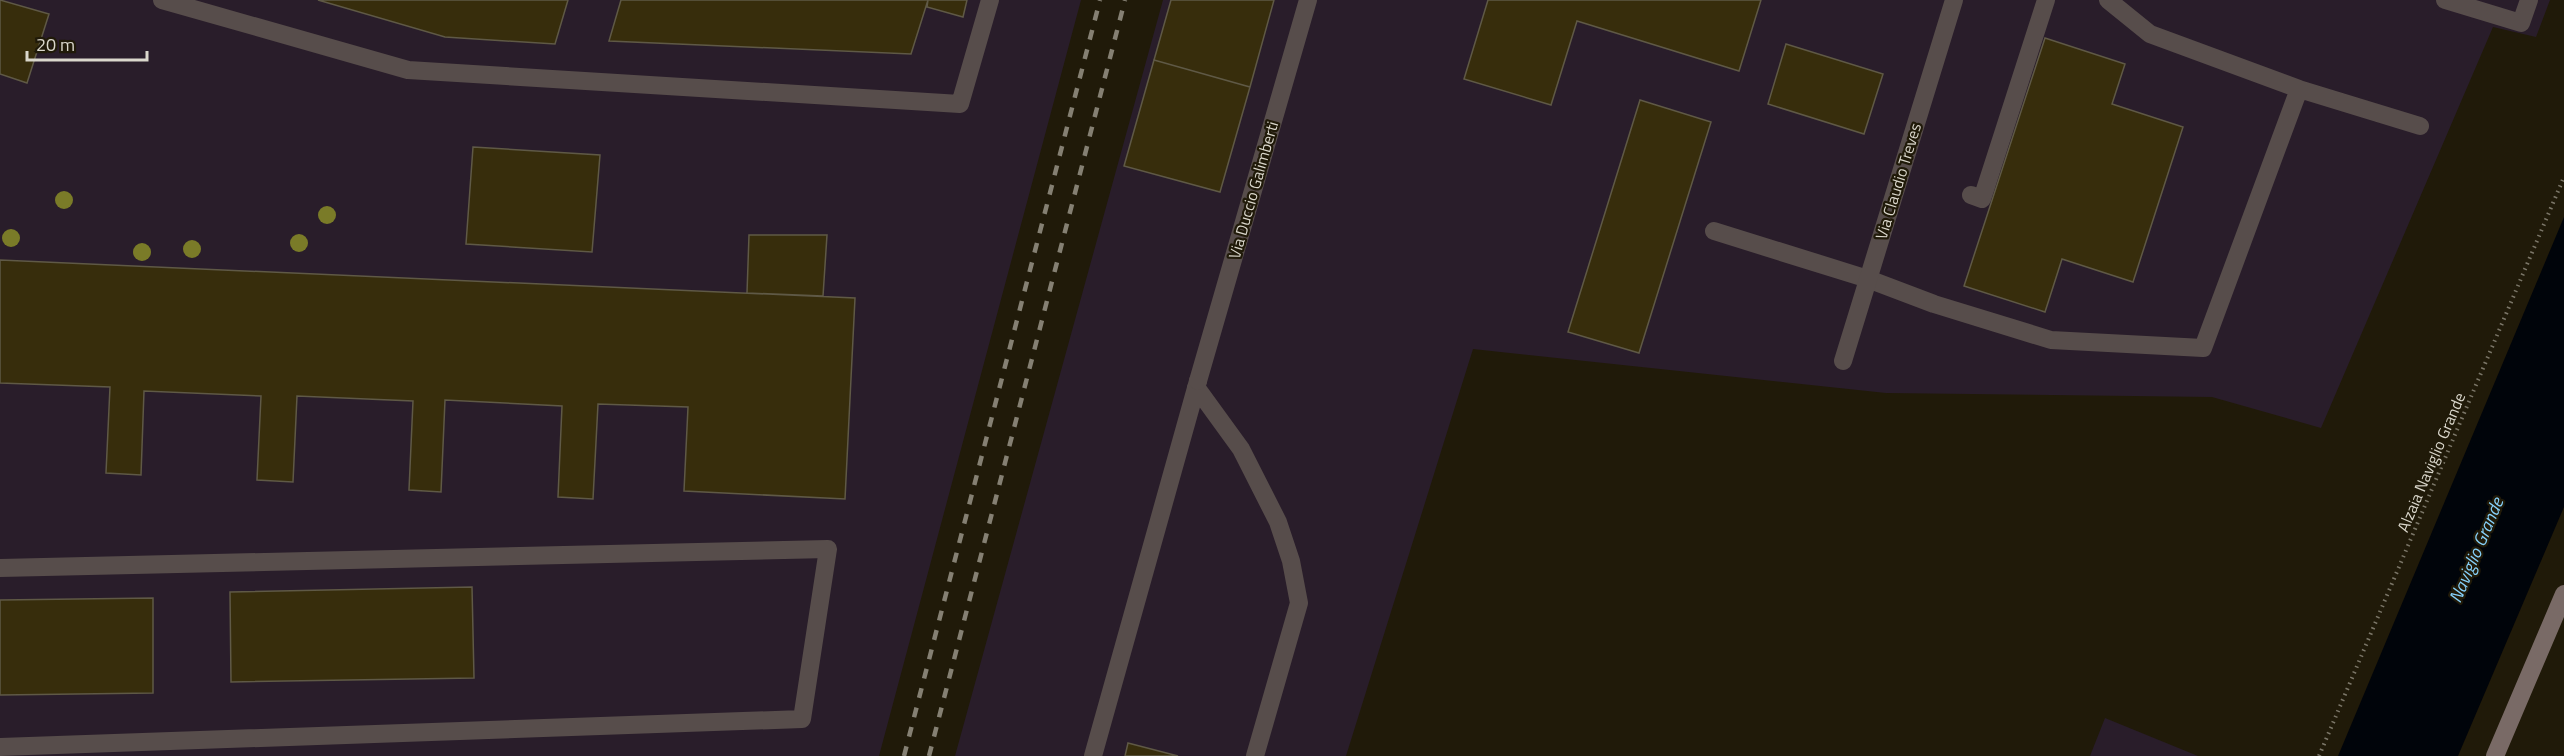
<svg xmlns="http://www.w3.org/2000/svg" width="2564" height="756" font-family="'Titillium Web',sans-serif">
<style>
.industrial{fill:#291d2a}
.water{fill:#00040a}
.building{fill:#372d0c;stroke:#5f5946;stroke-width:1.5}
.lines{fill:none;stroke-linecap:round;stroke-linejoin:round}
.path{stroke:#7b7668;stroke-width:4;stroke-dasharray:1.5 4.5;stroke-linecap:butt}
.lane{stroke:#574d4b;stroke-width:18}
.street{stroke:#574d4b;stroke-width:18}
.secondary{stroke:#796a66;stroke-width:18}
.rail{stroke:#858073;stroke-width:4.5;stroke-dasharray:10 10;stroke-linecap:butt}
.tree{fill:#7a7b28}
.labels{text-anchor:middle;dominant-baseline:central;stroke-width:4.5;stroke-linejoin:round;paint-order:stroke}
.street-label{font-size:16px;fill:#dad7cc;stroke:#201a09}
.water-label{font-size:18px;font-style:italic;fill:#87d1fa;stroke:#201a09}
</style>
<rect width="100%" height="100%" fill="#201a09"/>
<path class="industrial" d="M0,0H1081L879,756H0Z
M1163,0H2550L2536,37L2493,27L2321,428L2212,397L1886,393L1473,349L1346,756H955Z
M2105,718L2198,756H2090Z"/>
<path class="water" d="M2564,217V507L2458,756H2338Z"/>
<path class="building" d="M0,0L49,14L27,83L0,74Z
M318,0H568L555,44L445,37Z
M621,0H928L911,54L609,41Z
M928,0H967L963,17L927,7Z
M1171,0H1274L1250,87L1154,60Z
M1488,0H1761L1739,71L1577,21L1551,105L1464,79Z
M2045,38L2125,64L2112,104L2183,127L2133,282L2062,259L2045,312L1964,286Z
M1786,44L1883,74L1864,134L1768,104Z
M1154,60L1250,87L1220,192L1124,166Z
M1640,100L1711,122L1639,353L1568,332Z
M473,147L600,155L592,252L466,244Z
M749,235H827L823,296L747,293Z
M0,260L855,298L845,499L684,491L688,407L598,404L593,499L558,497L562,406L445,400L441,492L409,490L413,401L297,396L293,482L257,480L261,396L144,391L141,475L106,473L110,387L0,383Z
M472,587L474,678L231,682L230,592Z
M153,598V693L0,695V600Z
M1128,743L1178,756H1125Z"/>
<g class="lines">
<path class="path" d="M2319,756L2564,177"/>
<path class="lane" d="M162,0L408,70L960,104L990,0
M2445,0L2521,23L2529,0
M2299,89L2420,126
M1971,195L1982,199L2046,0
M1714,231L1868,279L1934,304L2051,340L2203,348L2299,89L2150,34L2108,0
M1196,387L1241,449L1278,522L1291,561L1299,603L1255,756
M0,568L828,549L802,719L0,747
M1093,756L1198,381"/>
<path class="street" d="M1843,361L1954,0
M1198,381L1308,0"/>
<path class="secondary" d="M2495,756L2564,594"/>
<path class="rail" d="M904,756L1100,0
M929,756L1125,0"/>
</g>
<g class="tree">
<circle cx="64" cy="200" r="9"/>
<circle cx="327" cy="215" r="9"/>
<circle cx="11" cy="238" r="9"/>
<circle cx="299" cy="243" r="9"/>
<circle cx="192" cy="249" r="9"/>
<circle cx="142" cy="252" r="9"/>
</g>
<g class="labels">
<g class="street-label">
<text transform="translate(1898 181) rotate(-73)">Via Claudio Treves</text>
<text transform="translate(1253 190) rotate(-74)">Via Duccio Galimberti</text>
<text transform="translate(2431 462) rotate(-67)">Alzaia Naviglio Grande</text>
</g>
<g class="water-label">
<text transform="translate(2476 550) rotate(-67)">Naviglio Grande</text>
</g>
</g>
<path d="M27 51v9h120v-9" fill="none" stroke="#dad7cc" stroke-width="3"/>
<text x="36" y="51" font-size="18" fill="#dad7cc" stroke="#201a09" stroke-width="4.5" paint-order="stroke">20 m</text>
</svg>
